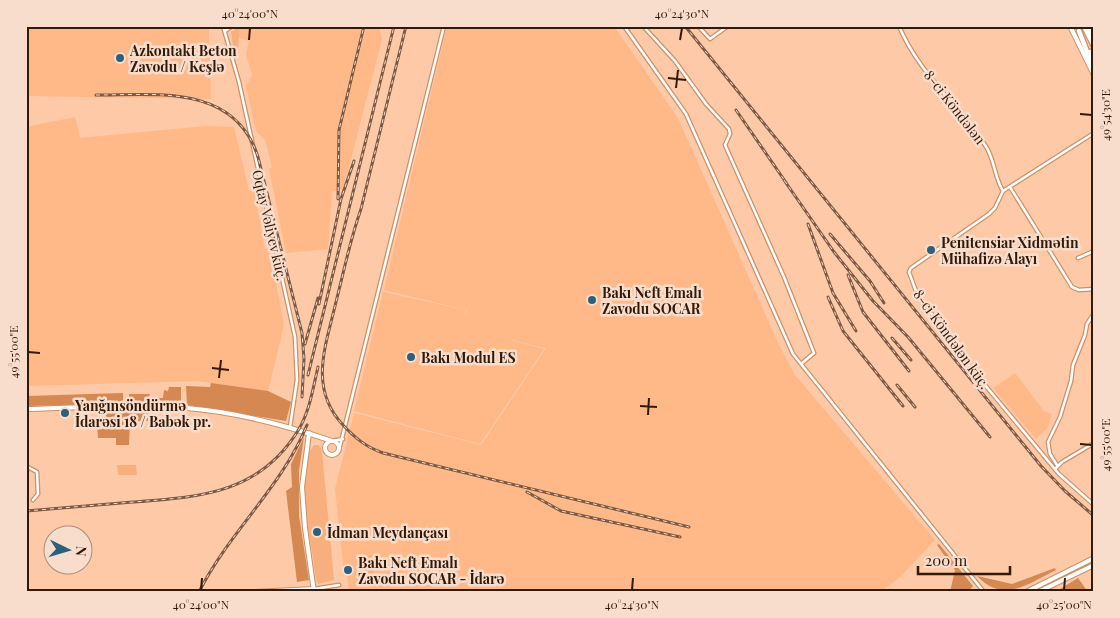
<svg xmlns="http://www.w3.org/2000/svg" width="1120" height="618" font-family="'Playfair Display',serif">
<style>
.built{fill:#ffb888}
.green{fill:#f7af7e}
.forest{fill:#d58851}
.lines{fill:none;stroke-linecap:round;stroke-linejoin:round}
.street-casing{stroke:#ce9066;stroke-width:5}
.secondary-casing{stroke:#ce9066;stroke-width:6}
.highway-casing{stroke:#ce9066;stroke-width:7}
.street{stroke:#fff;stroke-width:2.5}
.secondary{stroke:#fff;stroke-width:4}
.highway{stroke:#fff;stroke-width:4.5}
.rail-casing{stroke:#7c5a43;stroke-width:3}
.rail{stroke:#f8ddcc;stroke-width:1;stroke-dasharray:4;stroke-linecap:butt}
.ticks{fill:none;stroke:#321a09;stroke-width:2}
.poi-dot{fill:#2c607c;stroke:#f8ddcc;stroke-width:2}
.labels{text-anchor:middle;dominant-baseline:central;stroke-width:5;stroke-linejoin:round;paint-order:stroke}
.poi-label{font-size:14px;font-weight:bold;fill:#321a09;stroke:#f8ddcc;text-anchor:start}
.street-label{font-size:14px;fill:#321a09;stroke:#f8ddcc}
.neatline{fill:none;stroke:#321a09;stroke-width:2}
.ticks-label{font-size:12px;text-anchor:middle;fill:#321a09}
</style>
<rect width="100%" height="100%" fill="#fec9a7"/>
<path class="built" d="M26,26H209V49H213V67H210L211,99L26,96Z
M240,26H379L382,39L343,190L332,191L328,249L286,253L269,169L272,167L265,140L256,131L246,86L252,75L246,54L249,41L239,38Z
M447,26H614L678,118L779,345L795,375L935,540L901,576L881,592H349L347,574H344L335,489L354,413L481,445L546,348L502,338L544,349L480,444L354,411L383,292L466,310L465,318L467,310L384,290Z
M75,117L80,138L206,126L234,127L249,191L254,190L265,249L269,248L284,325L268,391L197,381L26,386V127Z
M1015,373L1044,411L1052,414L1048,427L1036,439L993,388Z"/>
<path class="green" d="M240,26L238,49L233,48L231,32Z
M314,445H319L322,451L334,580L318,584C314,575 314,561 312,551C307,523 295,468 314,445Z
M117,465H136L137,475H118Z
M375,555L377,569L373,570L374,580L357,582L355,571H360L358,557Z"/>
<path class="forest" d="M211,383L268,391L291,402L286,421L187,405L186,386L210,387Z
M169,387H181V405L129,403V394H150L149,398H163L164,390L168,391Z
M123,393V404L26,406V396Z
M100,410H149L148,421H130L129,445H116V438H98L97,425L114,424V418L106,417L105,413H100Z
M304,437L299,470V516L309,580L297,582L286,491L292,487L291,464Z
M939,544L973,586L968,592H950L955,570L937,545Z
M1055,568L1056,570C1027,584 1004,604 977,576L1012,584Z
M1078,578L1088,592H1055Z"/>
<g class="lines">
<g class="street-casing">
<path id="street" d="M223,26L239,82L295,337L297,380L290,427
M624,26L686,114L793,354L984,592
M643,26L675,61L706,104L729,129L730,134L725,145L784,277L814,353L801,364
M698,26L710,39L728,26
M899,26C918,72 958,105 985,145C995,159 994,177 1003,191
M225,31L232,26
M1094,133L1003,191L995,208L989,214L911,268L909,272L917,294L975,373L1059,474L1094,505
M1010,187L1072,287L1079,290L1094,289
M1078,258L1094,251
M332,441L343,439
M339,450L444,26
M1057,465L1050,454L1048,442L1060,417L1071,381L1073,365L1085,335L1087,324L1094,313
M26,466L37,472L38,494L33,500
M1055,469L1062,462L1094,443
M314,589L339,585"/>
</g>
<g class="secondary-casing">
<path id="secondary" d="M1070,26L1094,75
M26,409C79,408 134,403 187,408C237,412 285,425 332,441
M309,433L302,487L305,528L314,592
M325 448a7 7 0 1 1 14 0a7 7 0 1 1-14 0Z
M254,592L314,589
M1026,592L1094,558
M1038,592L1094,565"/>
</g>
<g class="highway-casing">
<path id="highway" d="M1084,26L1094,46
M1089,26L1094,39
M1079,31L1094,70
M1090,52L1094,60"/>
</g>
<use href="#street" class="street"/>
<use href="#secondary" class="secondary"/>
<use href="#highway" class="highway"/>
<g class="rail-casing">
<path id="rail" d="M406,26L361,209C350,240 344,271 336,302C326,345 308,388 343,425C355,438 366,447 383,453L689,527
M685,26L1041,466L1065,491L1094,516
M96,95C157,95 235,84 258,157L302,333L304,359L302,397
M736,110L787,184
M784,180L834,252L873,301L908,337L990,437
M338,199L339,130L364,26
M808,224L833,293L856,331
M830,234L870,281L884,303
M848,275L863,312L909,371
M828,297L843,331L903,406
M319,304L341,199L354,161
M892,338L911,360
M305,344L318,298
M308,375L394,26
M897,385L915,407
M527,492L561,511L680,537
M26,511C62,508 97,505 133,502C200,497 260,494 299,429C310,410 313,388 318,367
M199,592C229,532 282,487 307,425"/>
</g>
<use href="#rail" class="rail"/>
</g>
<path class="ticks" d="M249,40L250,28M680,40L682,28M668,78L686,80M676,88L678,70M1080,114L1092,115M28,352L40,353M212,368L229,370M219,378L221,360M640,406L657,407M648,415L649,398M1080,444L1092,445M201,590L202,578M632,590L633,578M1064,590L1065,578"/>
<g class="poi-dot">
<circle cx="120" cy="58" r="5"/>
<circle cx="931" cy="250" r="5"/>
<circle cx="592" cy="300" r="5"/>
<circle cx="411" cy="357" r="5"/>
<circle cx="65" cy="413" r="5"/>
<circle cx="317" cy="532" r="5"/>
<circle cx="348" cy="570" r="5"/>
</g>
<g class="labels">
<g class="poi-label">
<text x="130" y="50">Azkontakt Beton<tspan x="130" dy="16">Zavodu / Keşlə</tspan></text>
<text x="941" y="242">Penitensiar Xidmətin<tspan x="941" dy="16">Mühafizə Alayı</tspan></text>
<text x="602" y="292">Bakı Neft Emalı<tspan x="602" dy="16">Zavodu SOCAR</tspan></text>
<text x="421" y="357">Bakı Modul ES</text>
<text x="75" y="405">Yanğınsöndürmə<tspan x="75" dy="16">İdarəsi 18 / Babək pr.</tspan></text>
<text x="327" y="532">İdman Meydançası</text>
<text x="358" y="562">Bakı Neft Emalı<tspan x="358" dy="16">Zavodu SOCAR - İdarə</tspan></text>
</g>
<g class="street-label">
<text transform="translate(955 107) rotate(52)">8-ci Köndələn</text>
<text transform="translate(270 225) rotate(77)">Oqtay Vəliyev küç.</text>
<text transform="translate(952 339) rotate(54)">8-ci Köndələn küç.</text>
</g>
</g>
<rect width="1120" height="618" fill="none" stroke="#f8ddcc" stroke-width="55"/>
<g transform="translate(68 550) rotate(95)"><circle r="24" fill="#f8ddcc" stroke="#a98f7e"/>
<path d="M0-4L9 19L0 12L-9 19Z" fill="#2c607c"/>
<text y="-8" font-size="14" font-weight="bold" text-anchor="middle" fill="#321a09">N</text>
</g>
<path d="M918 566v8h92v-8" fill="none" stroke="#321a09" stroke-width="2.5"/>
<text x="925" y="566" font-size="15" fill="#321a09" stroke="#f8ddcc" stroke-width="4" paint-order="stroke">200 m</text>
<rect x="28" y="28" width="1064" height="562" class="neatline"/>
<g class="ticks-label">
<text x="250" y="18">40°24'00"N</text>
<text x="682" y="18">40°24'30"N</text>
<text transform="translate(1106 115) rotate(-90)" y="4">49°54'30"E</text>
<text transform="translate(14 352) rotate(-90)" y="4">49°55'00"E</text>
<text transform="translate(1106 445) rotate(-90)" y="4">49°55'00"E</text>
<text x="201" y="609">40°24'00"N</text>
<text x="632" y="609">40°24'30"N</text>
<text x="1064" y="609">40°25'00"N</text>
</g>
</svg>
